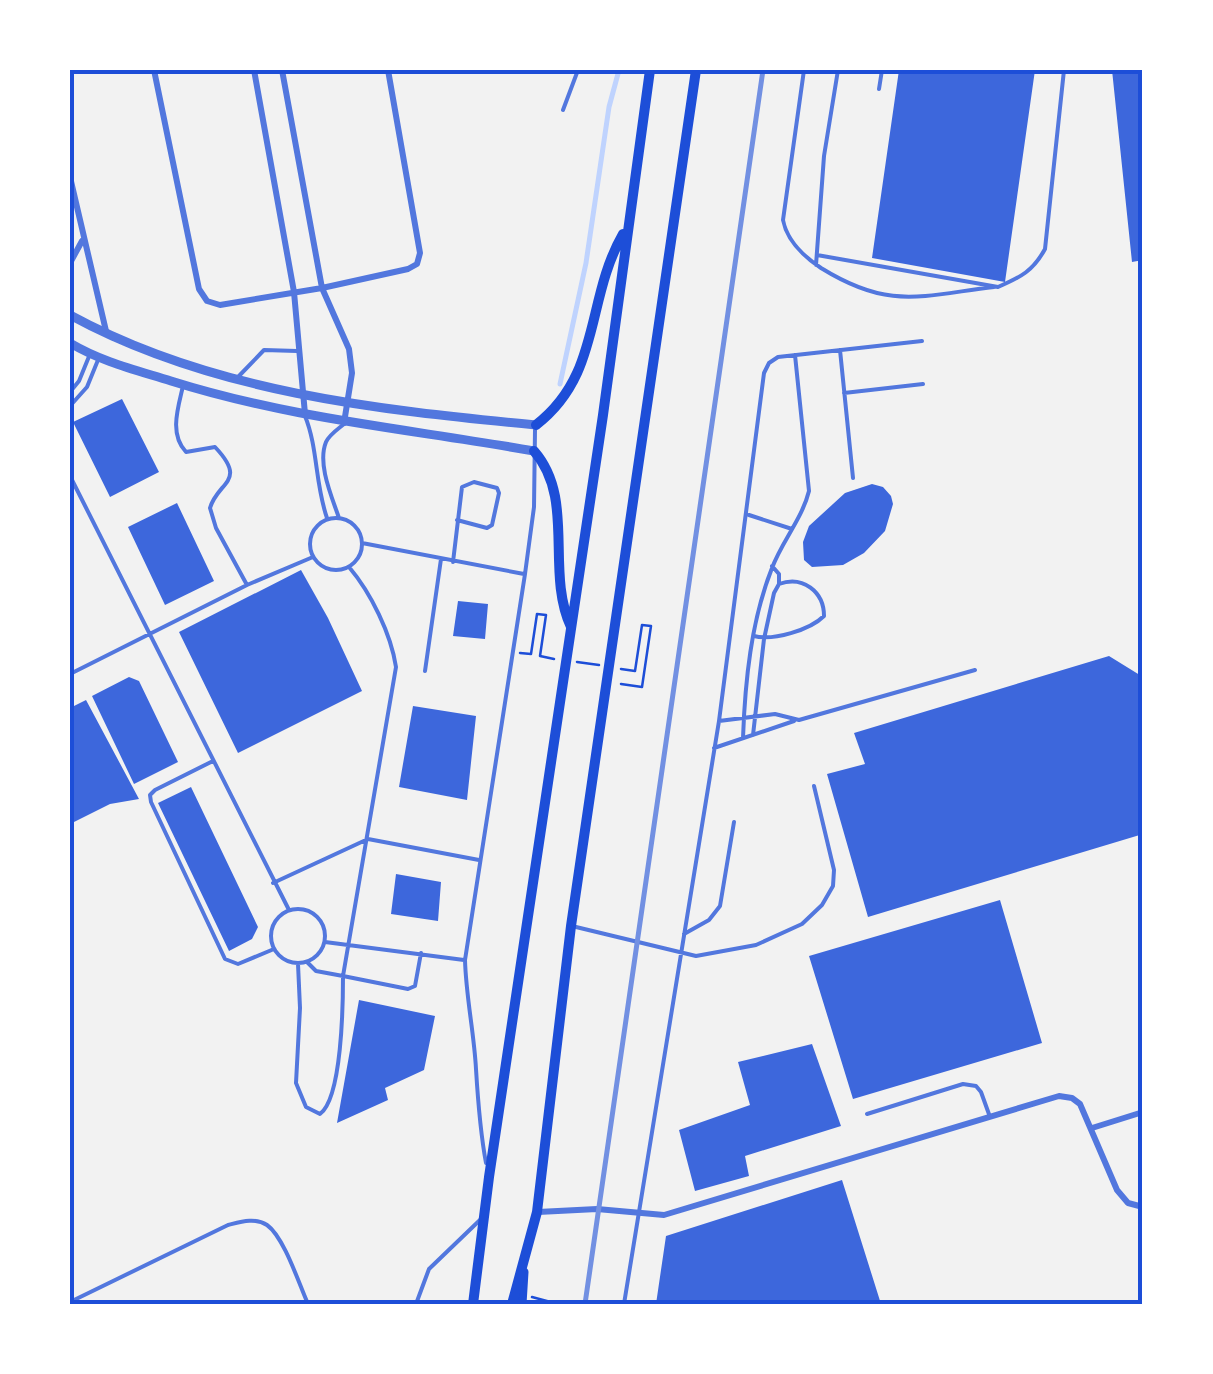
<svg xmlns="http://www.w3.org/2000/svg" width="1213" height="1374" font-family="'Playfair Display',serif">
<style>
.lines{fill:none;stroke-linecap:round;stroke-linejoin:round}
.stream{stroke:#bfd3fe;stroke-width:5}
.building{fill:#3d67dc}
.path{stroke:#1d4ed8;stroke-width:2.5}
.service{stroke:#5277de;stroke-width:4}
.minor{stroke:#5277de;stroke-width:6}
.tertiary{stroke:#5277de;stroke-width:9}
.secondary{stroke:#1d4ed8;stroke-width:9}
.primary{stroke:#1d4ed8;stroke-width:10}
.rail{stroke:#7290e2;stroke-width:5}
.neatline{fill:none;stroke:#1d4ed8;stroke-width:4}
</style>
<rect width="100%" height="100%" fill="#f2f2f2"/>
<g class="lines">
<path class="stream" d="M560,384L586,263L609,107L619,70"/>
</g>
<path class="building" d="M899,70H1035L1005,282L872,258Z
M1112,70H1143V260L1132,262Z
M122,399L159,472L110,497L73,422Z
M872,484L883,487L891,496L893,504L885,531L864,553L843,565L812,567L804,560L803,542L809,526L845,493Z
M177,503L214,581L165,605L128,527Z
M301,570L328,618L362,691L238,753L179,632Z
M458,601L488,604L485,639L453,636Z
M1109,656L1143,677V834L868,917L827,774L865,764L854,733Z
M129,677L139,681L178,762L134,784L92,696Z
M86,700L139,799L110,804L70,824V708Z
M413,706L476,716L467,800L399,787Z
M191,787L258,927L252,939L229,951L158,803Z
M396,874L441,882L438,921L391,914Z
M1000,900L1042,1043L853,1099L809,956Z
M359,1000L435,1016L424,1070L385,1088L388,1100L337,1123Z
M812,1044L841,1126L745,1156L749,1176L695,1191L679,1130L750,1105L738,1062Z
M842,1180L881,1304H678L676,1301V1304H656L666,1236Z"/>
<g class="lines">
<path class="path" d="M520,653L531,654L537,614L546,615L540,656L554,659
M577,662L599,665
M621,684L642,687L651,626L642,625L635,671L621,669
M532,1297L558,1304"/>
<path class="service" d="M804,70L783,220C787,241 803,256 821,268C889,310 919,296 994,287
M879,89L882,70
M563,110L578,70
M817,255L998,287C1021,277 1033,271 1045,249L1064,70
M816,265L824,156L838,70
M840,350L853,478
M238,377L264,350L297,351
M183,386C178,408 169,434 186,452L215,447C248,482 218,481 210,508L216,528L247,585
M70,392L79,381L90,354
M844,393L923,384
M70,406L87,387L98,360
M305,416C318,448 315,484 327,518
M70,476L289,910
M749,515L792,529
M339,518C332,497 317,464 326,442C329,435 338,429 344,424
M310 544a26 26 0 1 1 52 0a26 26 0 1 1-52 0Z
M362,543L524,574
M453,562L462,487L474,482L497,488L499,493L492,525L487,528L457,520
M754,636C773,641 810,630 824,616C824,592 803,575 779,584
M425,671L441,559
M70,674L247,585L313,557
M719,721L775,714L799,720L975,670
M753,735L764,639L774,593L779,584V574L772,566
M743,738C745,682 751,621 772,568C782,541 802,519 809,491L795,355
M714,748L794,721
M213,761L155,790L150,795L151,802L225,959L238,964L274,949
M273,883L368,839L479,860
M271 936a27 27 0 1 1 54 0a27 27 0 1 1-54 0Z
M576,927L696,956L756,945L802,924L822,905L833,886L834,870L814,786
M684,934L709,920L720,906L734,822
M325,942L464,960
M307,962L316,971L343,976L396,667C391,634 371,593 349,567
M298,964L300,1008L296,1083L306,1107L320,1114C342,1098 343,1004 343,976L408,989L415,986L421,953
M867,1114L963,1084L976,1086L981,1092L990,1117
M486,1163C480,1131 478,1102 476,1069C474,1032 466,997 465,960L525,574L534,507L535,430
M70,1302L228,1225C240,1222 255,1217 267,1225C284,1237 299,1284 308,1304
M416,1304L429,1269L481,1219
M624,1304L719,721L764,373L769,363L778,357L922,341"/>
<path class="minor" d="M154,70L199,289L207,301L220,305L322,288L408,269L417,264L420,253L388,70
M254,70L294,292L305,414
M282,70L322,288L349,349L352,373L344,423
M70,177L106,331
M70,263L82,241
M1092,1128L1143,1112
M538,1212L597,1209L664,1215L1059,1096L1072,1098L1080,1104L1117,1190L1128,1203L1143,1207"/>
<path class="tertiary" d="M70,315C211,392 378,410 536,425
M70,343C102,362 136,370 171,381C292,419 410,429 534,451"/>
<path class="secondary" d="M522,1304L524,1272"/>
<path class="primary" d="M536,425C602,374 585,300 623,234
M534,451C576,499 545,571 571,627
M473,1304L489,1177L603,415L650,70
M512,1304L537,1212L571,926L696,70"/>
<path class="rail" d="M585,1304L763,70"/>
</g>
<rect width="1213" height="1374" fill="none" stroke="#ffffff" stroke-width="145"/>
<rect x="72" y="72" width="1068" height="1230" class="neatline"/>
</svg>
